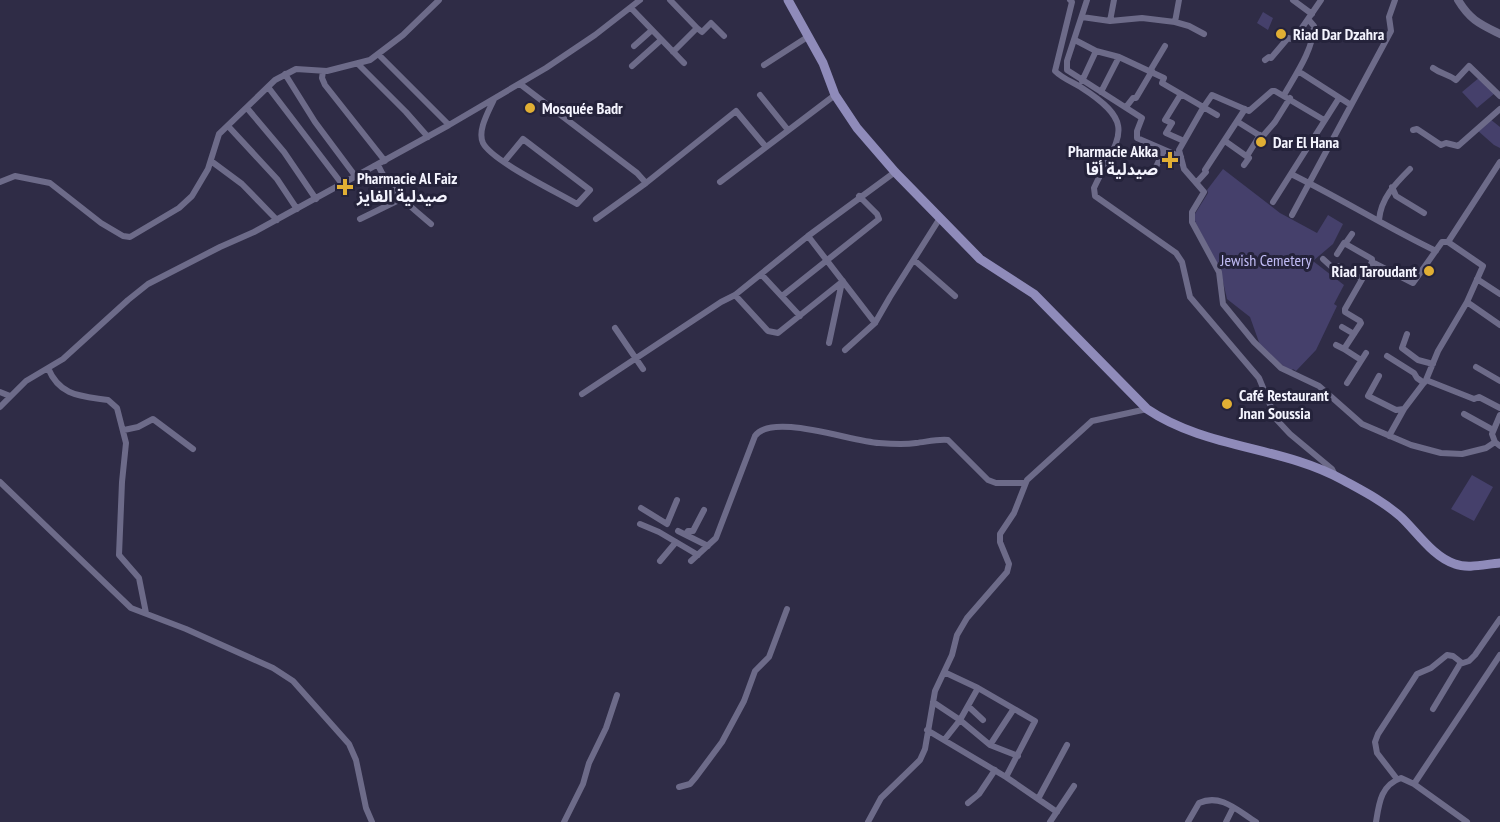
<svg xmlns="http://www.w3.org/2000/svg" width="1500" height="822" font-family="'PT Sans Narrow','Noto Sans Arabic',sans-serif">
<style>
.green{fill:#45406b}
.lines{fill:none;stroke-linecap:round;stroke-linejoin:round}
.minor{stroke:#6d6b89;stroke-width:6}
.tertiary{stroke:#6d6b89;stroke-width:8}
.secondary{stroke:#8f8bba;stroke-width:9}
.poi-dot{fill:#e1af34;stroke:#25233b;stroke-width:2}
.labels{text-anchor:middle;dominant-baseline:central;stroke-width:6;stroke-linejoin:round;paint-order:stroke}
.poi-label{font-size:16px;font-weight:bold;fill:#f4f4fe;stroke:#25233b;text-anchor:start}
.park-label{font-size:16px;fill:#c1bcf5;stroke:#25233b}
</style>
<rect width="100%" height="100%" fill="#2f2c46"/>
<path class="green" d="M1263,12L1273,18L1268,30L1257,23Z
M1480,77L1495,93L1477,108L1462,92Z
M1490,119L1500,127V148L1494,145L1477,130Z
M1223,169L1280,213L1317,233L1328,215L1343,224L1333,244L1313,261L1344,285L1334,304L1337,306L1316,350L1296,371L1293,369L1290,372L1260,345L1250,317L1227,299L1221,273L1193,217L1208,193L1207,190Z
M1472,475L1493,487L1474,521L1451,509Z"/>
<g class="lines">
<path class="minor" d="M670,0L697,28L673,52
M1070,0L1072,2L1055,71C1063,79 1073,82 1082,88C1140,125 1117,138 1094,188L1095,196L1176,253L1182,262L1190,297L1259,378L1276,419L1290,434L1332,469L1335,475
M1087,0L1067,61V70L1142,118L1137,131V138L1181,157
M1293,0L1312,14
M631,8L684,63
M1082,17L1110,21L1142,18L1175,22L1179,0
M1110,21L1114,0
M1175,22L1189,26L1204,34
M697,28L702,32L711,23L724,36
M1075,40L1096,51L1119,57L1164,78L1162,83L1217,115
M634,46L652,30
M379,55L449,125
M1265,60L1269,57L1271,58L1288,38L1293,39L1297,35L1321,0
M358,64L406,112L428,137
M764,65L809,36
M632,66L661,40
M1433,68C1441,74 1448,74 1456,80L1469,66L1500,96
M323,71L322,78L325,85L385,161
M1150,71L1165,46
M1298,71L1351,105
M285,74L315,122L356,177
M1082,81L1096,51
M520,84L637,173L646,183
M268,87L342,184
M1101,92L1119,57
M1181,94L1165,120L1172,123L1166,133L1184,141
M760,95L788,130
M1284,95C1296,74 1313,50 1314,26L1308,19
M494,99C489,111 477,130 483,143C492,161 557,192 577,204L590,190L523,139L504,162
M1126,107L1133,98H1136L1152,71
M247,108L284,152L316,199
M1324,120L1275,91H1272L1249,111L1212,95L1203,108L1179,150L1184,169L1204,192L1192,212V222L1219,272L1223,304L1254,342L1281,368L1319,386L1362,424L1411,445L1441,453L1462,454L1486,448L1495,442
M1238,122L1262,137L1275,122L1290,98
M228,126L277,179L297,209
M1413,130L1417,129L1441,145L1446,143L1458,146L1500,109
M1225,141L1249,158L1244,165
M1247,156L1260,135
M211,161L242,184L277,220
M378,165C389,190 410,206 431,224
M1155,169L1164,150
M1291,174C1340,198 1386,227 1436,251
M0,182L15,176L50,183L101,223L123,236L130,237L179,208L192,196L208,169L219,134L275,80L296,69L327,71L370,60L403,35L439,0
M720,182L835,95
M1196,183L1206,172L1205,170L1245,109
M1392,187L1396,196L1424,213
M1273,202L1339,98
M1292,215L1391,31L1389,17L1395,0
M360,219L401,199
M596,219L646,183L736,111L766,147
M1379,220C1381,198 1395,184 1410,169
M808,236L875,323
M1448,242L1483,266L1467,302L1500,325
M1345,244L1352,234
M1337,254L1344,243L1372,259V262L1413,283L1442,242H1448L1500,162
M1323,259L1334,269L1339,266L1362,279
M914,260L955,296
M761,274L800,316
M1477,279L1500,294
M735,295L768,331L778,333L843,281
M782,296L879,219L877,214L859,196
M1342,327L1354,334
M615,328L643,369
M1407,334L1402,348L1418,360L1433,364
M829,343L842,282
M1336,345L1344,349L1361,323L1360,321L1345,312V309L1372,262
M1344,349L1361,360
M845,350L875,323L890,297L940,218
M1387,356L1414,373L1417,378L1424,383
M1476,367L1500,381
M48,368C60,397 82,396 108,400L117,408L126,443L122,482L119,555L139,578L146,613
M1379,376L1368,396L1396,410L1404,409
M1426,380L1474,399L1479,397L1500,408
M1347,383L1366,353
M0,392L10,396
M582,394L721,302L735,295L808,236L895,172
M0,407L26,381L63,359L128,300L148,284L220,247L254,232L449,125L546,68L595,35L640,0
M1464,414L1493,430
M1500,415L1492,434L1495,442L1500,446
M124,430L138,427L153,419L193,449
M1389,436L1404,409L1426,380L1438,351L1467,302
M0,482L131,608L186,629L273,668L293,681L349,744L356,760L366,808L372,822
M641,508L667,524L677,500
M640,524L659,532L698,555
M678,531L708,546
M686,534L688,531H693L704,510
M660,561L676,542
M691,561L716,538L755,436C772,412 852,442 879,443C891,444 904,445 916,443C926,442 937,439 948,440L988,480L996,483H1025
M944,672L978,688L1035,721L1006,777
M933,702L960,720L990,745L1018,756
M968,706L983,720
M1433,709L1460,664L1469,661L1475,655L1500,619
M927,730L1006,777L1057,812
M945,739L960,720L978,688
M990,745L1013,710
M1397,779L1377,753L1375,742L1378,734L1417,674L1431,668L1447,655L1453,656L1462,663
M1414,784L1500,655
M679,787L690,784L696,777L722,742L744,701L755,671L769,657L787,609
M1038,799L1067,745
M968,803L979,794L995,770
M564,822L583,784L589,763L606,728L617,695
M868,822L881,798L920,760L925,749L935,691L952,655L957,635L967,618L1007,572L1009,564L1000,542V534L1014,513L1027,480L1092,421L1147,409
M1050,822L1074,786
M1188,822L1199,803C1221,793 1238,811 1256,822
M1226,822L1233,808
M1376,822C1379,803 1381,785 1401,778L1414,784L1467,822"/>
<path class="tertiary" d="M1458,0C1470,20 1480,24 1500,34"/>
<path class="secondary" d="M788,0L823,63L835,95L857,128L895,172L980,259L1034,294L1147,409C1206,449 1282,446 1343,480C1363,491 1383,501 1401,517C1417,532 1433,557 1455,564C1468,569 1486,564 1500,563"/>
</g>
<g class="poi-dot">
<circle cx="1281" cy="34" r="6"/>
<circle cx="530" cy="108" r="6"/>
<circle cx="1261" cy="142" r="6"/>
<path d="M1167 151h6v6h6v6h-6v6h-6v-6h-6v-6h6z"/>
<path d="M342 178h6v6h6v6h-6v6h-6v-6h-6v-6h6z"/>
<circle cx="1429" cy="271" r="6"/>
<circle cx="1227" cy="404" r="6"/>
</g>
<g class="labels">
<g class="poi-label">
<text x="1293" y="34">Riad Dar Dzahra</text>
<text x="542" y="108">Mosquée Badr</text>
<text x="1273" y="142">Dar El Hana</text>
<text x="1158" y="151" text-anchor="end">Pharmacie Akka<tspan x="1158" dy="18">صيدلية أقا</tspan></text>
<text x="357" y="178">Pharmacie Al Faiz<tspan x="357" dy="18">صيدلية الفايز</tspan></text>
<text x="1417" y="271" text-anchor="end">Riad Taroudant</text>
<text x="1239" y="395">Café Restaurant<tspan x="1239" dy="18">Jnan Soussia</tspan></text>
</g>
<g class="park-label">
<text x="1266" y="260">Jewish Cemetery</text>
</g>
</g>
</svg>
